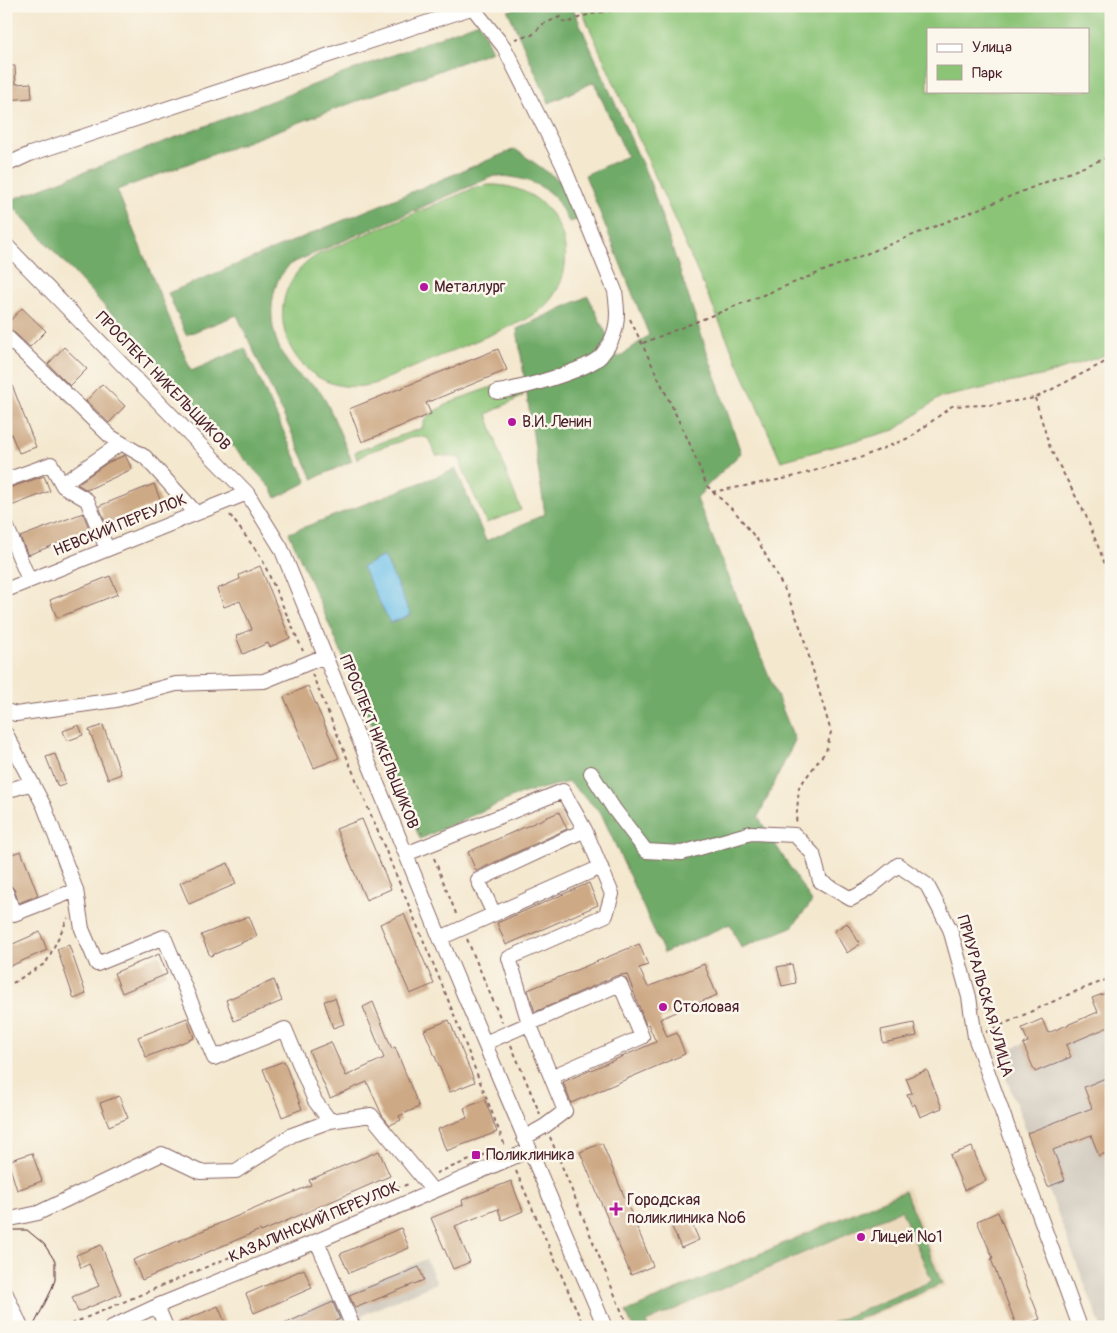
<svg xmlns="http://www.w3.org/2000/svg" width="1117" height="1333" font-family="Pangolin,sans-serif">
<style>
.built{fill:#ebd8ba}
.industrial{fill:#cbc3b8}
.green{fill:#8bc477;stroke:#6a7251;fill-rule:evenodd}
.forest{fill:#70aa68;stroke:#5d644a}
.water{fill:#70c2eb;stroke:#5d708b}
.building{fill:#cda985}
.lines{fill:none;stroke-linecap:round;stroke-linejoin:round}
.minor-casing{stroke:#866564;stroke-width:16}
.path{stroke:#866564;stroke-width:2;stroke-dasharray:4 4;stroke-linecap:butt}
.minor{stroke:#fff;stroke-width:14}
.tram{stroke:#4a1f2b;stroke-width:1}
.poi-dot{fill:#b5179e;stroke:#fbf7ec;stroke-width:2}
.labels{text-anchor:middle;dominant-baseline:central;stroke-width:5;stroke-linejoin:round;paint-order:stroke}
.poi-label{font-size:16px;fill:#4a1f2b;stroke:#fbf7ec;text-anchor:start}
.street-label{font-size:16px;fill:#4a1f2b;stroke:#fbf7ec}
</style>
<rect width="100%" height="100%" fill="#fbf7ec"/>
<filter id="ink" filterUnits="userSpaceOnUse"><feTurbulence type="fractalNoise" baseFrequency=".02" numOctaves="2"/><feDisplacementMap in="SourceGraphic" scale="10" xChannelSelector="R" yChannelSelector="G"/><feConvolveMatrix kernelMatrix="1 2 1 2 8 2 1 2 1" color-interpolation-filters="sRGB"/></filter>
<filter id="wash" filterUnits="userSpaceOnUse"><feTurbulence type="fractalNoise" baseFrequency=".0096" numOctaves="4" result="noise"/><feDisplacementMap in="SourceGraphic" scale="20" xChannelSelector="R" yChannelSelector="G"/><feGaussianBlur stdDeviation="1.12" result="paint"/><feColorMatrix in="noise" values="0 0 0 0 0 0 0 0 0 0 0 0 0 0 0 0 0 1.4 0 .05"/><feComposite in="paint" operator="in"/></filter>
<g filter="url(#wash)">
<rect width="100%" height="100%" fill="#f4e8cf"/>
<path class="built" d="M908,1187L947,1286L847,1327H630L624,1311Z"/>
<path class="industrial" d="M1111,991V1327H1101L997,1054L1098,1013L1092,998Z
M426,1259L437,1283L362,1315L366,1327H268Z"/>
<path class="green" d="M580,6H599L602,11L615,6H1111V353L1045,375L939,398L895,430L781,461ZM928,29H1088V91H928Z
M488,185C569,182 596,286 523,321L374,384C292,405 246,296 319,254L472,189Z
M520,379L523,396L487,414L506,472L521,510L486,523C479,501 465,481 460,458L436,455L428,438L416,436L368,452L357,460L355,452L422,428C423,425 423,423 425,420C436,403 500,384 520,379Z"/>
<path class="forest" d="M523,6H572L650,182L741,453L707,486L697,499L795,740L758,817L812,902L792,927L741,948L730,924L664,953L601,813L569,782L520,794L420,839L346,663L289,533L456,469L486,541L545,514L517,329L588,296L618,358L649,335L585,175L627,156L594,82L549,103L508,11Z
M479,22L492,51L117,190L191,371L245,348L307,482L276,498L272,489L8,201Z
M515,149L574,191L585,218L569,222C564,214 560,205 555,198C539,181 516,176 494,176L290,264C286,270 279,276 277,283C265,316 274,354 302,378C309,383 318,386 322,394C334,415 342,439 352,461L313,479L237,315L186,335L168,293Z
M905,1191L942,1284L839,1327H822L932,1281L901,1210L646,1322L648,1327H633L626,1312Z"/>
<path class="water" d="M384,556L411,615L390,623L362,567Z"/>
<g id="blocks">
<path class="building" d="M6,66H15L16,84L31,83L32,98L6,100Z
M22,308L46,331L30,347L6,325Z
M64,347L87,369L70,386L48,364Z
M498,349L507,370L426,403L431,414L362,442L349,409Z
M7,372L36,447L19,453L6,422Z
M102,384L125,406L109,423L86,401Z
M125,455L132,469L87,490L77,484L107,463Z
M44,476L50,491L6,508V489Z
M154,484L161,502L106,524L99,506Z
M83,513L90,531L28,555L20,537Z
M260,566L290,638L270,647L268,643L243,654L236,636L252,629L240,601L224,607L217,589L240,579L239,575Z
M110,576L118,594L57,618L50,600Z
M308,686L339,758L314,768L284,697Z
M79,725L83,735L67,741L63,731Z
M103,725L121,774L108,779L89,730Z
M55,754L66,784L58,787L46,757Z
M559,812L567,829L476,871L468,852Z
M362,819L391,889L366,900L336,829Z
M21,851L38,895L19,903L14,889L8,884L6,879V856Z
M228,863L236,884L189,904L180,883Z
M589,883L598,905L506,945L497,923Z
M404,914L434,984L410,994L380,924Z
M249,916L257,936L210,956L201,935Z
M847,923L860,944L847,953L834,931Z
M40,932L47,950L6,968V947Z
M639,944L648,965L639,968L648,987L704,964L717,995L660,1019L667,1037L677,1033L685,1054L571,1103L563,1082L656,1042L648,1024L646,1025L627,974L616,976L535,1012L528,990Z
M69,945L86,994L74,999L57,949Z
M159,954L167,974L122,993L114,973Z
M792,964L796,983L782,986L777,967Z
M274,980L282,1001L234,1021L226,1000Z
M1111,991V1026L1066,1045L1071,1057L1035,1072L1023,1044L1028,1042L1022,1028L1042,1019L1048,1033L1098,1012L1092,998Z
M335,998L344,1024L333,1028L324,1001Z
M373,1002L392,1049L395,1047L419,1107L399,1116L401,1120L390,1125L382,1115L367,1082L330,1098L309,1051L331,1042L346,1076L384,1058L363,1007Z
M187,1018L194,1038L146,1057L138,1037Z
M449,1020L475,1082L450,1092L424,1030Z
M914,1023L917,1036L883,1043L881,1030Z
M284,1061L302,1109L282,1117L263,1069Z
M927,1070L942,1108L920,1117L915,1104L912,1106L907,1094L912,1093L906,1078Z
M1108,1077L1111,1086V1151L1099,1156L1091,1135L1053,1150L1065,1180L1048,1187L1027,1133L1092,1108L1084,1087Z
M119,1096L128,1118L109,1126L100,1103Z
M485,1100L497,1132L446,1151L438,1129L467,1118L464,1108Z
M602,1143L653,1266L631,1275L580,1152Z
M972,1147L986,1181L964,1190L950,1155Z
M379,1151L390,1176L261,1232L260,1230L142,1280L133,1260L311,1185L309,1180Z
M32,1153L42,1181L17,1190L8,1161Z
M511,1181L523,1211L502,1220L498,1209L455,1226L470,1262L453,1269L431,1218L463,1205L462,1200Z
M998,1212L1040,1319L1020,1327H1017L991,1259L993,1258L977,1221Z
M690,1219L699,1240L681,1248L672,1227Z
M401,1228L409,1248L349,1273L340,1254Z
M101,1245L121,1294L78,1312L72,1297L99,1286L89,1264L81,1268L76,1255Z
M419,1267L424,1280L355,1308L349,1295Z
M304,1269L312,1288L254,1313L246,1294Z
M333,1302L340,1319L322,1327H277Z
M218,1306L227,1327H175L174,1325Z"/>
</g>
</g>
<g filter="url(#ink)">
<use href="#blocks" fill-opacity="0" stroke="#866564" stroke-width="1"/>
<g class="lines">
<g class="minor-casing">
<path id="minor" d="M473,8L504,47L563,165L615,291C617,306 619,321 613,336C611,342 605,351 601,356C586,371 519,389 497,392
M6,165L30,154L477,6
M6,245L247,493L281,548L440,938L605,1327
M6,336L111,437L145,457L196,513
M6,480L51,464L63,486L87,500L107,549
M62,484L121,443
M6,525L29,580
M6,590L247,493
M6,711L16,714L116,700L176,684L264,681L325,656
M6,734L44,806L76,890L82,929L97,964L164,937L214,1058L285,1029L315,1101L330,1121L371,1115L433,1191
M591,773L614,809L646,851L682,853L751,833L795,835L813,854L820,881L851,899L867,890L898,865L927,885L950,929L969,997L975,1037L1080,1327
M6,791L32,783
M406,854L563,791L585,830L612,894L606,915L509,958L529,1023L565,1111L545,1126L524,1138
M6,892L14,914L76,890
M494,914L478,880L585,830
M440,938L601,867
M485,1043L620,984L642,1037L551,1077
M6,1220L38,1213L162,1154L200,1172L236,1171L292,1135L330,1121
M317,1241L353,1327
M6,1294L21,1327
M157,1306L166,1327
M112,1327L157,1306L317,1241L530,1150"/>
</g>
<path class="path" d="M515,39L532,35L543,24L560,17L562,21L569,23C587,10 625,11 647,6
M630,319L689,442L707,486L736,513L758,541L787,594L801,629L831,732L826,751L799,787L796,823
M643,343L1111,156
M1035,398L1050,448L1086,516L1111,579
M712,492L788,478L857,459L911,437L952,406L990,405L1035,398L1111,359
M230,515L261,557L303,651
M312,674L445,992L505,1146
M389,777L422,833
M434,858L457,916
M467,939L502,1022
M6,987L46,963L68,918
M986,1032L1072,993L1111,978
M511,1045L540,1114
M550,1137L628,1327
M516,1171L584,1327
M436,1173L488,1153
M64,1327L351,1206L411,1183"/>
<use href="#minor" class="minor"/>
<path class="tram" d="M6,1230H27L44,1244L55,1261V1280L50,1293L33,1327"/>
</g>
</g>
<g class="poi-dot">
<circle cx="424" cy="287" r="5"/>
<circle cx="512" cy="422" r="5"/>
<circle cx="663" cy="1007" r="5"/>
<rect x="471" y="1150" width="10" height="10" rx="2.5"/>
<path d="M613.5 1201.5h5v5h5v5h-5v5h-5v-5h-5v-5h5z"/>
<circle cx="861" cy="1237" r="5"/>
</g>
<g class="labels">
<g class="poi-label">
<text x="434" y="287">Металлург</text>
<text x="522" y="422">В.И. Ленин</text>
<text x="673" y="1007">Столовая</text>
<text x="486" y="1155">Поликлиника</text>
<text x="627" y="1200">Городская<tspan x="627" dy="18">поликлиника №6</tspan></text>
<text x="871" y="1237">Лицей №1</text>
</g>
<g class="street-label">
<text transform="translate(163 381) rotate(46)">ПРОСПЕКТ НИКЕЛЬЩИКОВ</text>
<text transform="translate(120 525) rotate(-22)">НЕВСКИЙ ПЕРЕУЛОК</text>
<text transform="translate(379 742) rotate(68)">ПРОСПЕКТ НИКЕЛЬЩИКОВ</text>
<text transform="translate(985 996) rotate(74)">ПРИУРАЛЬСКАЯ УЛИЦА</text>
<text transform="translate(314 1222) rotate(-23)">КАЗАЛИНСКИЙ ПЕРЕУЛОК</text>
</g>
</g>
<rect width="1117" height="1333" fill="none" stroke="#fbf7ec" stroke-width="25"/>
<rect x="927" y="28" width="162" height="65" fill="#fbf7ec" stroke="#b4a19f"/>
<rect x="937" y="44" width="25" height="8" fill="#ffffff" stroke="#b4a19f"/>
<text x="972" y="52" font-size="15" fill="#4a1f2b">Улица</text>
<rect x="937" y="65" width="25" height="15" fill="#8bc477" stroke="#b4a19f"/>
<text x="972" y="78" font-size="15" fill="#4a1f2b">Парк</text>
</svg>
